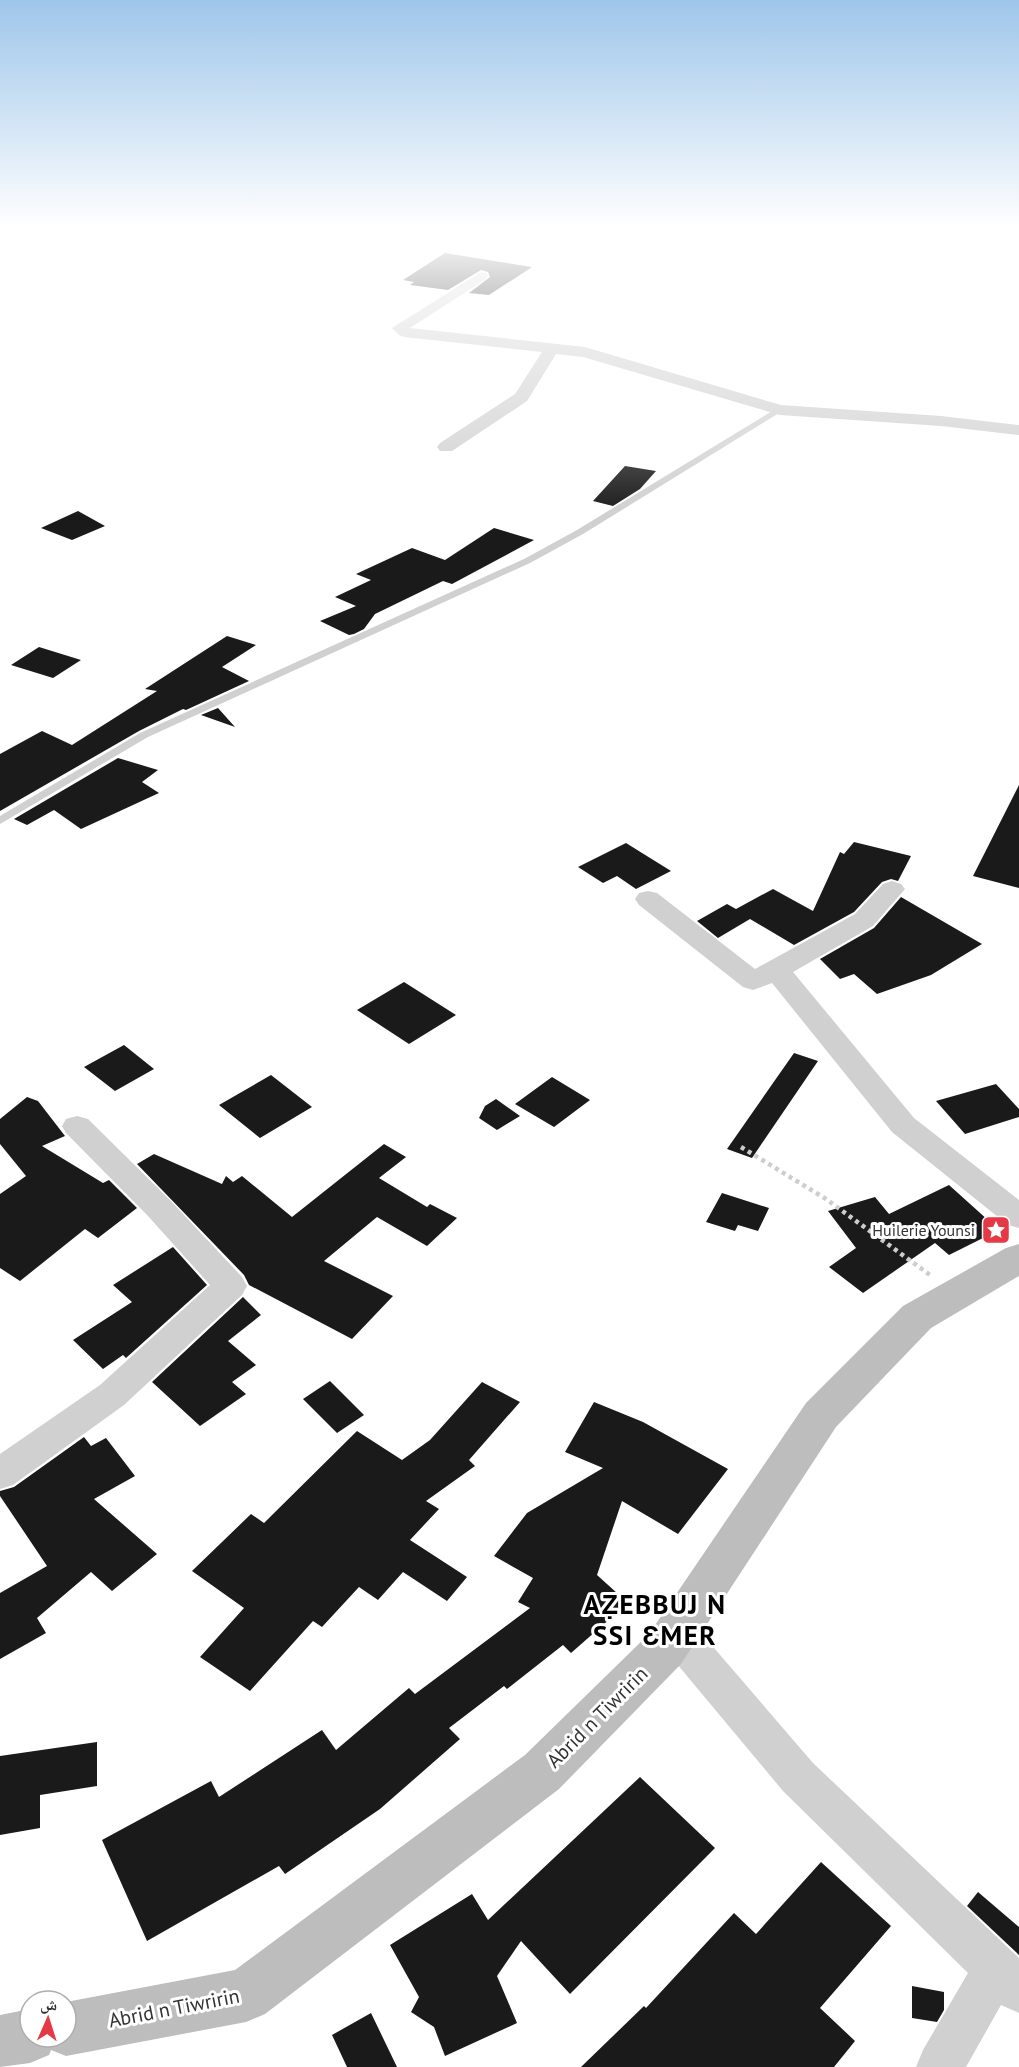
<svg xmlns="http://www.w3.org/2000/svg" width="1019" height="2067" font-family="'PT Sans','Noto Naskh Arabic',sans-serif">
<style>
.building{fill:#1a1a1a}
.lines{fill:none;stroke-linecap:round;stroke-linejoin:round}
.path{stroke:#cdcdcd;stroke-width:4.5;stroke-dasharray:4 4;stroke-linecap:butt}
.lane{fill:#d0d0d0;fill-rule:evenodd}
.street{fill:#d0d0d0;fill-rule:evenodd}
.secondary{fill:#bdbdbd;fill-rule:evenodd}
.labels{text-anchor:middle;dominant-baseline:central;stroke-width:6;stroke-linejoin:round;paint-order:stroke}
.poi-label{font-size:16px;fill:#333;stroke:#fff;text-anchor:end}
.near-street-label{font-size:20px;fill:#333;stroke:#fff}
.near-district-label{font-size:27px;font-weight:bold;letter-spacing:1.5px;fill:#000;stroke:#fff}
</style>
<rect width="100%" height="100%" fill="#fff"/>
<path class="building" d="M445,253L482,259L532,267L489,295L469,293L490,277L488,272L481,270L448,290L410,285L414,282L403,280Z
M625,466L656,471L640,489L613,506L593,501Z
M78,511L105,526L72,540L41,528Z
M494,528L534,540L452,584L443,581L375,614L364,629L354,634L349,635L320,621L356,606L335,597L371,580L356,574L412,548L445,560Z
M227,636L256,645L222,667L249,681L186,710L183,709L139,731L0,811V754L42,731L72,745L157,691L145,689Z
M39,647L81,660L53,678L11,665Z
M218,708L235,727L201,715Z
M118,758L158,770L142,782L159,793L81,829L54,810L27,825L14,819Z
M1019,785V888L973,876Z
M854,842L911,856L898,881L891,879L882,882L854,912L794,945L750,919L718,938L697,921L727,904L736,909L773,889L813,911L840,852L844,854Z
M626,843L671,871L636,889L617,876L603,883L578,867Z
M901,897L982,944L931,975L877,994L854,974L840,979L820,959L874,928Z
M404,982L456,1015L409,1044L357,1010Z
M124,1045L154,1069L115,1091L84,1067Z
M794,1053L818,1061L752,1158L727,1149Z
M271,1075L312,1107L260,1138L219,1105Z
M552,1077L590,1100L554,1127L515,1104Z
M996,1084L1019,1109V1117L965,1134L936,1101Z
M27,1097L38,1101L65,1136L42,1146L103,1183L109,1180L137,1208L98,1238L85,1229L20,1281L0,1268V1194L26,1176L0,1144V1119Z
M496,1099L520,1116L497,1130L479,1118L485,1106Z
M384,1144L406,1157L379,1178L427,1207L430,1204L457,1218L427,1246L377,1217L324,1261L393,1296L352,1339L249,1285L244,1275L137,1164L154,1154L222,1184L226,1176L233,1182L242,1176L292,1217Z
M949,1185L999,1230L949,1255L935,1243L863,1293L829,1267L856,1248L828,1211L875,1197L889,1214Z
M722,1193L769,1208L758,1231L738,1225L735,1231L706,1222Z
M173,1247L207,1285L126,1358L123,1355L103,1369L73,1340L132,1302L113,1285Z
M243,1297L261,1315L228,1341L256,1365L232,1382L246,1394L200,1426L152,1382Z
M330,1381L364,1415L337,1433L303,1399Z
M482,1382L520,1402L469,1460L475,1466L426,1501L439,1509L410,1540L467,1577L447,1601L403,1572L378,1600L359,1587L322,1627L313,1621L250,1691L200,1657L244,1608L192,1571L251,1514L264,1523L357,1431L402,1460L430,1440Z
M594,1402L643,1422L728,1469L678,1534L622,1501L597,1575L628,1603L571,1653L563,1645L507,1689L504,1686L449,1728L460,1739L380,1809L285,1874L279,1866L147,1941L102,1840L211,1781L219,1797L322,1730L336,1750L409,1688L415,1694L530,1608L518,1602L533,1578L494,1556L527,1513L603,1468L565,1452Z
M84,1437L91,1446L106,1438L135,1476L94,1499L157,1554L112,1591L91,1572L37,1618L46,1633L0,1659V1593L47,1566L0,1496V1491L14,1487Z
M97,1742V1786L40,1795V1828L0,1835V1756Z
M640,1777L715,1848L570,1994L521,1941L497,1976L517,2023L445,2056L434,2027L411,2012L419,1997L390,1945L472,1894L488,1920Z
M821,1862L891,1926L820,2008L855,2041L834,2067H581L644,2006L646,2008L734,1913L756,1934Z
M978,1892L1019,1927V1955L967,1906Z
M912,1986L944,1992V2010L937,2022L912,2018Z
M371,2013L397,2067H347L332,2035Z"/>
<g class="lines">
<path class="path" d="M741,1147L826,1199L930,1275"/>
<path class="lane" d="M777,408L784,410L583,534L530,563L148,737L0,824V816L140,733L524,559L577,530Z"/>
<path class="street" d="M481,272L486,273L488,276L486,279L410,328L585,347L781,405L941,416L1019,425V435L941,426L780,415L583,357L556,354L527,401L452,451H440L437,447L440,443L515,394L542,352L404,337L399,335L392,328Z
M892,881L901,884L905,889L873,926L793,972L914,1118L1019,1200V1228L1008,1225L892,1132L772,983L753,990L743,987L639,905L635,899L639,893L648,891L657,893L755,969L855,914L883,884Z
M77,1116L88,1119L170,1200L242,1277L247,1286L242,1295L124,1405L13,1485L0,1489V1454L100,1385L210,1285L148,1216L66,1133L62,1126L66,1119Z
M676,1615L690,1620L813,1763L1019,1958V2013L1001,2005L966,2067H916L923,2050L968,1973L783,1791L662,1646L656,1633L662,1620Z"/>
<path class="secondary" d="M1019,1244V1276L931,1328L836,1427L681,1664L559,1789L265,2014L246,2022L66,2056L51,2050L49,2055L30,2063L0,2067V2015L30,2009V2037H66V2002L235,1970L525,1755L649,1634L806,1403L903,1306L1006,1248Z"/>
</g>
<linearGradient id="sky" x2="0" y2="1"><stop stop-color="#9ec6ea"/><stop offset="0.44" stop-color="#fff"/><stop offset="1" stop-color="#fff" stop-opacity="0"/></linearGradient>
<rect width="1019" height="517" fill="url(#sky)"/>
<defs>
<g id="sight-square" transform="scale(1.5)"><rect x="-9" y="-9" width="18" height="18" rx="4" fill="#e63946" stroke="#fff"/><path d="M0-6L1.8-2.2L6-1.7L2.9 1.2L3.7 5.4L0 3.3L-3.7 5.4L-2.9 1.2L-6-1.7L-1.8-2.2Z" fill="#fff"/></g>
</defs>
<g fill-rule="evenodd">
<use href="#sight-square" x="996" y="1230"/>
</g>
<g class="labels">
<g class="poi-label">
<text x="975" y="1230">Huilerie Younsi</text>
</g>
<g class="near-street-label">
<text transform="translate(597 1717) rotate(-45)">Abrid n Tiwririn</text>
<text transform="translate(174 2008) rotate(-11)">Abrid n Tiwririn</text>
</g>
<g class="near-district-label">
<text x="655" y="1604">AẒEBBUJ N<tspan x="655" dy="31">SSI ƐMER</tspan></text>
</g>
</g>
<g transform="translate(48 2019) rotate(3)"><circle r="28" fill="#ffffff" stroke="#adadad" stroke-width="1.5"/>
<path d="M0-4.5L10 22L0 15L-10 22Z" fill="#e63946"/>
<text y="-9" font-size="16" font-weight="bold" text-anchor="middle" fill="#333333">ش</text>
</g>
</svg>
